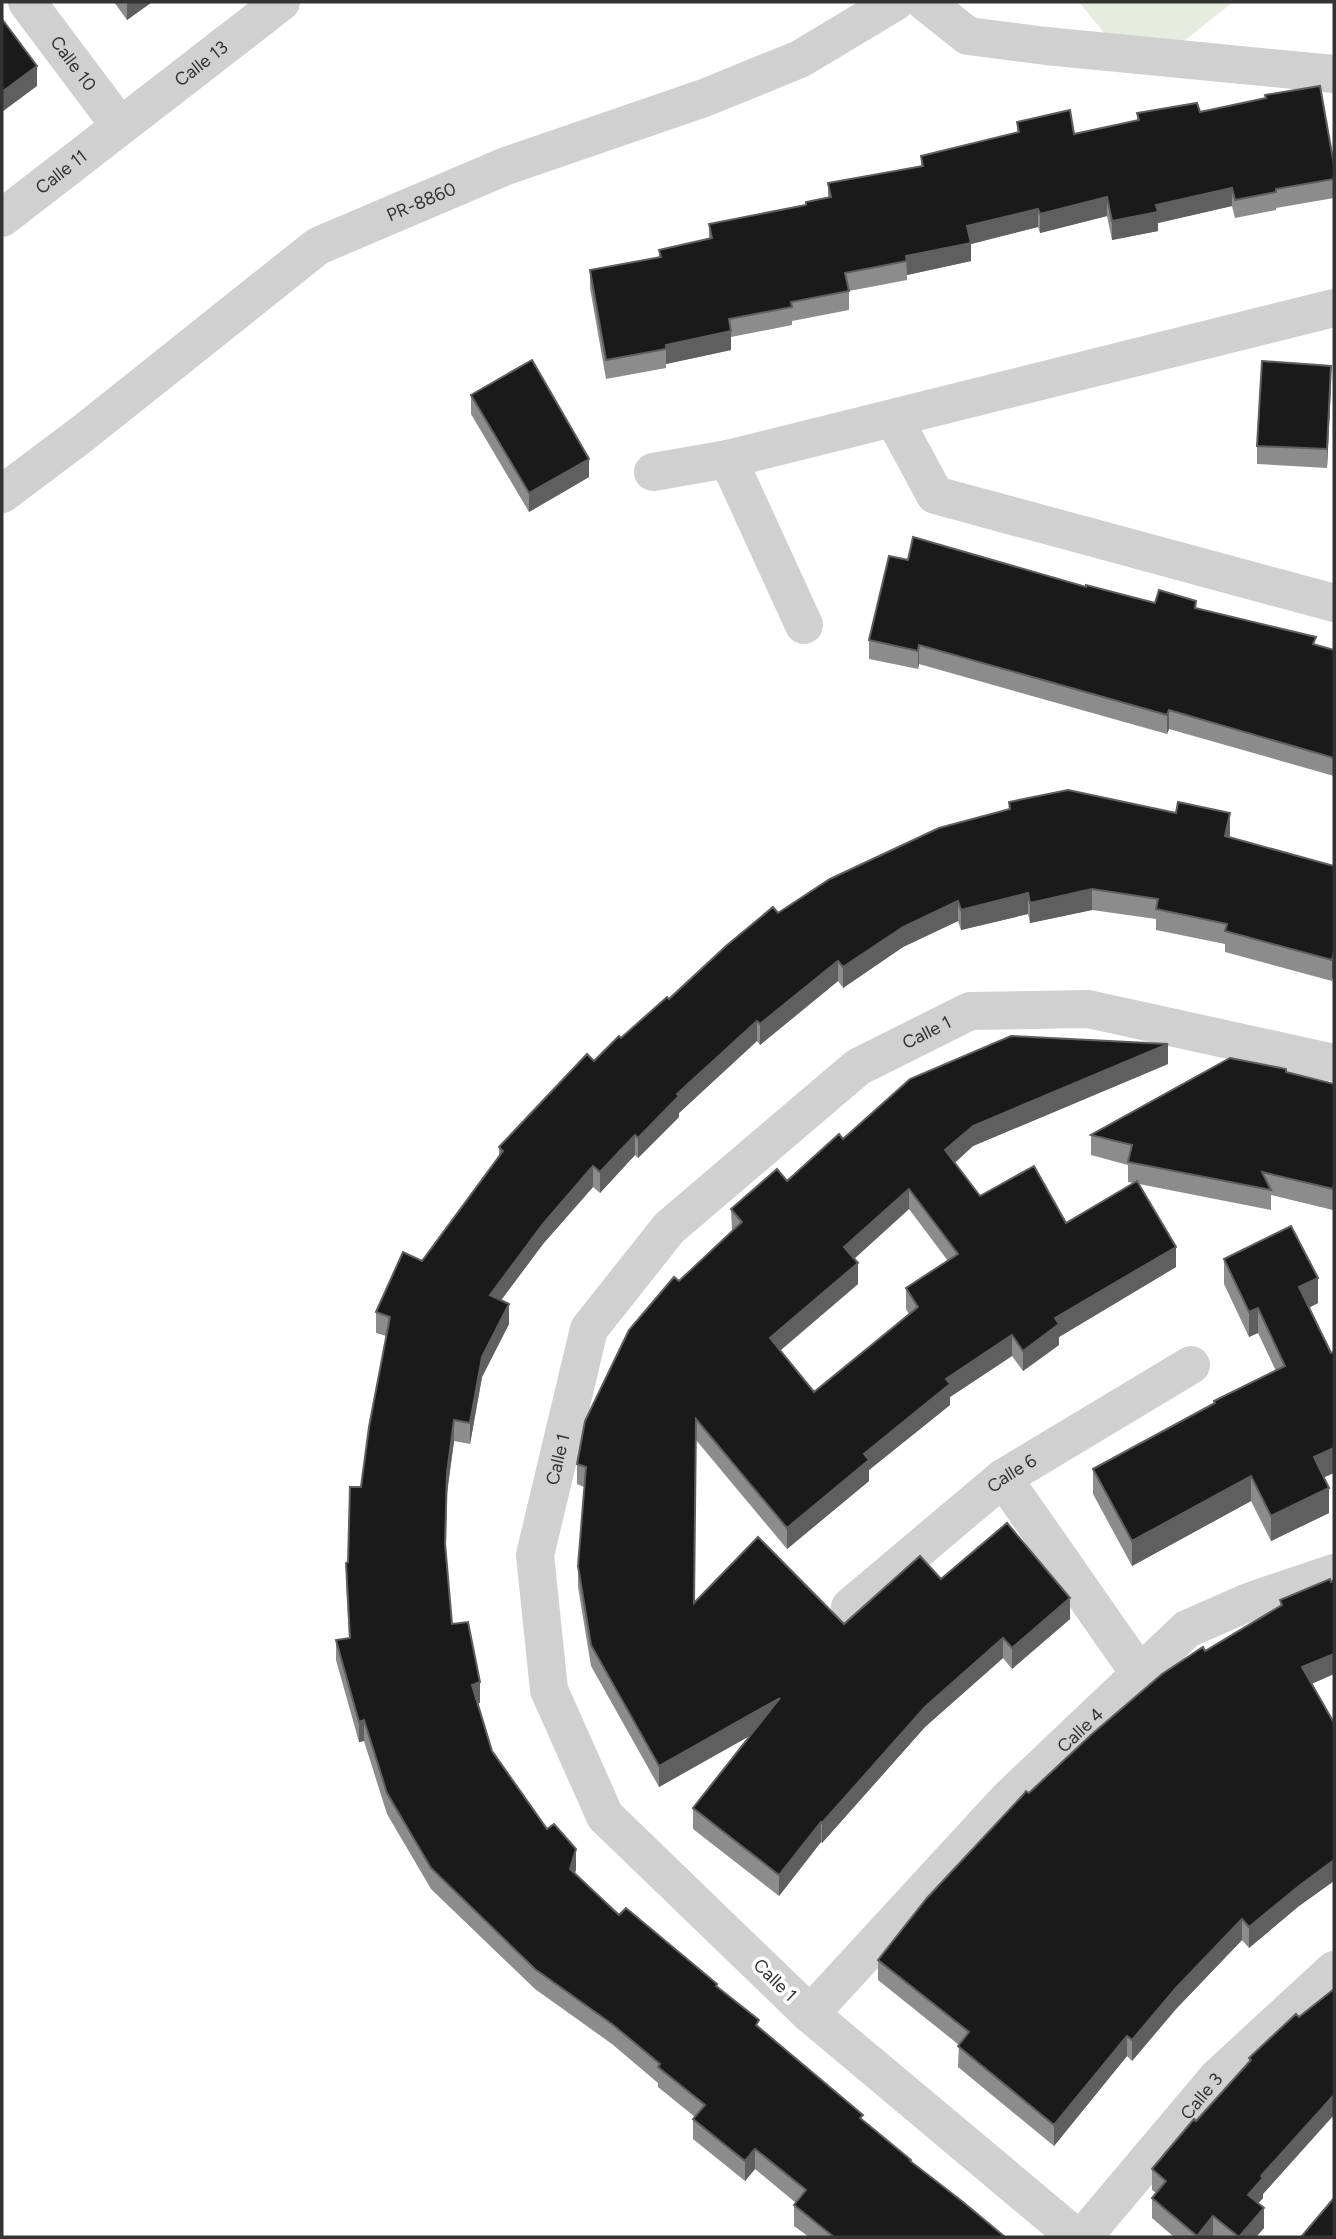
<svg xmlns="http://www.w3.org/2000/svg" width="1336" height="2239" font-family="Figtree,sans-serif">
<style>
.green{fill:#e6ecdf}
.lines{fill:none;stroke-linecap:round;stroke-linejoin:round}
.minor{stroke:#d0d0d0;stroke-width:38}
.wall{fill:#8c8c8c;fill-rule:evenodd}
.shaded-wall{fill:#5f5f5f}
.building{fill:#1a1a1a;stroke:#5f5f5f;stroke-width:2;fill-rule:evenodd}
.labels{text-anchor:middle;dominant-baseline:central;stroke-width:7;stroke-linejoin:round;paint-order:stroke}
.street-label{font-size:18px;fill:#333;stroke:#fff}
</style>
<rect width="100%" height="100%" fill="#fff"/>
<path class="green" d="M1079,2H1233L1164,57L1123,56Z"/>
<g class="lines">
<g class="minor">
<path id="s1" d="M27,2L120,126"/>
<path d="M925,2L968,36L1046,46L1334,74"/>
<path id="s2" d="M2,218L281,2"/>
<path d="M894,419L935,495L1334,603"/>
<path d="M728,459L1334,308"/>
<path d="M653,472L728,459L804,625"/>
<path id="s3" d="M2,494L82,434L318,246L506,166L704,98L800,59L895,2"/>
<path d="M1003,1478L1139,1673"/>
<path id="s4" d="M850,1607L1003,1478L1191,1365"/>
<path id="s5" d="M810,2014L1007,1800L1187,1629L1251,1601L1334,1573"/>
<path id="s6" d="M1076,2237L810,2014L605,1816L549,1690L535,1555L589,1329L669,1228L858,1067L970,1011L1088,1009L1334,1063"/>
<path id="s7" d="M1083,2237L1217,2078L1334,1970"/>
</g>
</g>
<path class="wall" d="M114,2H152L127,20Z
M1200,112L1334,165V198L1276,208V210L1235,218L1232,206L1158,223V231L1112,240L1107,216L1040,233L1038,227L971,244V261L907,275V280L849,291V310L792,321V325L731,337V350L666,364V368L606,379L590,288V270L659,258V250L709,239V224L806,205L828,198V183L921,167V156L1017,132V122L1074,134L1137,120V113Z
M1331,384L1327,468L1257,464V446Z
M471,395L589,477L529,512L471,414Z
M908,560L1086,587L1155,603L1196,608L1334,650V776L1169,729L1167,734L919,664L918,669L869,659V640Z
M1009,802L1230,834L1229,838L1334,866V971L1332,981L1225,952V944L1156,930V919L1092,910L1030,923L1028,914L961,930L958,921L903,947L843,988L838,981L760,1045L757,1041L679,1113V1117L638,1158L635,1155L600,1193L593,1187L543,1244L501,1300L509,1324L482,1377L470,1444L454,1441L447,1493L446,1549L452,1624L480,1703H477L492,1751L576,1869L575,1874L619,1915L717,1987L759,2028L911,2162L1005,2237H809L794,2226V2205L796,2203L755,2169L745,2181L693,2139V2119L695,2117L658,2087V2083L612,2044L535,1989L431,1889L387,1814L364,1741L359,1742L336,1660V1640L349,1638L346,1583V1563L348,1562L386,1336L376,1333V1312L422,1261L499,1157V1147L594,1061L669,999L778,913L1009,810Z
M1168,1064L973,1146L955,1163L980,1196L1066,1223L1134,1183L1128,1182V1165L1091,1155V1135L1286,1072L1334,1084V1205L1333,1210L1271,1195V1210L1139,1184L1176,1267L1059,1337V1345L1023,1371L1012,1356L950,1397V1405L869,1470V1481L787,1549L696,1440L694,1602L844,1624L941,1579L1070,1619L1012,1669L1003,1658L925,1727L822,1843L821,1842L779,1896L693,1829V1808L750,1735L659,1787L591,1666L578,1587V1566L584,1487L577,1484V1464L732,1231L731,1209L787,1181L843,1139ZM909,1209L948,1261L906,1288V1309L909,1314L814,1392L780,1351L858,1284L854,1259Z
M1224,1259L1318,1303L1309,1308L1324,1478L1329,1513L1271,1541L1251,1501L1132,1566L1093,1494V1469L1214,1403V1401L1276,1371L1258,1333L1249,1337L1224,1284Z
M1334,1580V1674L1311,1684L1334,1723V1881L1299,1906L1249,1948L1242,1940L1176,2009L1132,2061L1127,2056L1054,2146L958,2067L959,2045L878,1980V1960L1029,1793L1205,1651L1280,1607V1600Z
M1249,2058L1325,2124L1263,2194V2198L1258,2203L1264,2228L1256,2237H1215L1213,2236L1212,2237H1174L1152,2218V2198L1156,2193L1152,2190V2169L1249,2063Z"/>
<path class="shaded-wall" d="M127,2H152L127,20Z
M37,66V86L2,112V92Z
M1232,188V206L1158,223V231L1112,240V221L1156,205Z
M1107,197V216L1040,233V214Z
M1038,209V227L971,244V261L907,275L906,256L967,226Z
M731,331V350L666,364V345Z
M1331,366V384L1327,468V449Z
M589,459V477L529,512V493Z
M919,645V664L918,669V651Z
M1169,710V729L1167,734V715Z
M1230,813V834L1225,857V836Z
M1092,889V910L1030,923V903Z
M1028,893V914L961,930V910Z
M958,901V921L903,947L843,988V967L903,927Z
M1334,951V971L1332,981V960Z
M838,961V981L760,1045V1024Z
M757,1021V1041L679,1113V1117L638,1158V1138L677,1094Z
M1168,1044V1064L973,1146L945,1171V1150L973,1126Z
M635,1135V1155L600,1193V1172Z
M593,1166V1187L543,1244L490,1315V1295L543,1224Z
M1334,1184V1205L1333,1210V1189Z
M909,1189V1209L844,1268V1247Z
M1176,1247V1267L1059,1337V1345L1023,1371V1351L1055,1318Z
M858,1263V1284L770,1359V1338Z
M1318,1278V1303L1299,1312V1287Z
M509,1304V1324L482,1377L470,1444V1423L482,1357Z
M1258,1308V1333L1249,1337V1312Z
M1012,1335V1356L950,1397V1405L869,1470V1481L787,1549V1528L864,1454L946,1379Z
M454,1420V1441L447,1493L445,1563L447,1473Z
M1334,1448V1473L1314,1482V1457Z
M1251,1476V1501L1132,1566V1541Z
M1329,1488V1513L1271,1541V1516Z
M1070,1598V1619L1012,1669V1648Z
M1003,1638V1658L925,1727L822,1843V1823L925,1707Z
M1334,1654V1674L1302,1688V1667Z
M480,1682V1703L472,1705V1685Z
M780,1698V1719L659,1787V1766Z
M364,1720V1741L359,1742V1722Z
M821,1822V1842L779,1896V1875Z
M576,1849V1869L570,1889V1869Z
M1334,1860V1881L1299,1906L1249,1948V1927L1299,1886Z
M1242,1919V1940L1176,2009L1132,2061V2040L1176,1988Z
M1127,2036V2056L1054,2146V2125Z
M1334,2095V2115L1263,2194V2198L1248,2215V2195L1261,2176Z
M755,2149V2169L745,2181V2161Z
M1264,2208V2228L1256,2237H1239Z
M1213,2216V2236L1212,2237H1197V2236Z"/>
<path class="building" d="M2,19L37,66L2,92Z
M1320,86L1334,165V179L1276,189V192L1235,200L1232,188L1156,205L1158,212L1112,221L1107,197L1040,214L1038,209L967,226L971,243L906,256L907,261L845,273L849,291L791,302L792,307L729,319L731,331L666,345V349L606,360L590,270L661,257L659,250L712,238L709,224L806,205V202L831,197L828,183L923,166L921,156L1019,132L1017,122L1070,110L1074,134L1139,120L1137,113L1197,103L1200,112L1266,98L1265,95Z
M532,360L589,459L529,493L471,395Z
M1262,361L1331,366L1327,449L1257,446Z
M913,537L1086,587V585L1155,603L1159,590L1196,601L1195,608L1316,637L1313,644L1334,650V758L1169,710L1167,715L919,645L918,651L869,640L889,556L908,560Z
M1068,790L1176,813L1178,802L1230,813L1225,836L1334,866V951L1332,960L1225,931L1227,924L1156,909L1158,899L1092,889L1030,903L1028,893L961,910L958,901L903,927L843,967L838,961L760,1024L757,1021L677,1094L679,1096L638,1138L635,1135L600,1172L593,1166L543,1224L490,1295L509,1304L482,1357L470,1423L454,1420L447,1473L445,1543L452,1624L468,1622L480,1682L472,1685L492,1751L547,1829L554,1824L576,1849L570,1869L619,1915L626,1908L717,1984L716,1986L759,2020L756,2025L863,2115L860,2118L911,2160L910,2161L963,2202L1005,2237H834L794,2205L806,2190L755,2149L745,2161L693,2119L705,2105L658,2067L660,2064L612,2024L535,1969L431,1868L387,1793L364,1720L359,1722L336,1640L350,1638L346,1563L348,1562L350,1487H361L369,1427L390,1317L376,1312L403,1252L422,1261L503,1151L499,1147L587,1054L594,1061L619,1036L621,1038L667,997L669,999L726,946L773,907L778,913L830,879L939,828L1010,809L1009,802Z
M1011,1036L1168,1044L973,1126L945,1150L980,1196L1034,1166L1066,1223L1137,1181L1176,1247L1055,1318L1059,1324L1023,1351L1012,1335L946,1379L950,1384L864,1454L869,1460L787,1528L696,1419L694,1603L758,1537L844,1624L920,1556L941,1579L1007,1523L1070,1598L1012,1648L1003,1638L925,1707L822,1823L821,1822L779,1875L693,1808L780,1698L659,1766L591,1645L578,1566L586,1467L577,1464L585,1421L629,1330L674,1277L679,1281L742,1222L731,1209L777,1169L787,1181L839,1134L843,1139L910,1079ZM909,1189L958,1254L906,1288L918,1307L814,1392L770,1338L858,1263L844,1247Z
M1230,1058L1286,1069V1072L1334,1084V1185L1333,1189L1262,1172L1271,1190L1128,1162L1132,1145L1091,1135Z
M1291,1226L1318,1278L1299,1287L1331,1353L1334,1352V1448L1314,1457L1329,1488L1271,1516L1251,1476L1132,1541L1093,1469L1215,1403L1214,1401L1285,1366L1258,1308L1249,1312L1224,1259Z
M1330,1579L1331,1582L1334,1580V1654L1302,1667L1334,1723V1860L1299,1886L1249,1927L1242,1919L1176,1988L1132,2040L1127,2036L1054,2125L958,2046L969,2032L878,1960L927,1898L1023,1795L1026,1791L1029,1793L1092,1734L1162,1674L1203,1647L1205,1651L1282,1605L1280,1600Z
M1334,1989V2095L1261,2176L1263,2178L1248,2195L1264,2208L1239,2237L1213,2216L1197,2236L1152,2198L1166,2181L1152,2169L1194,2119L1196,2121L1251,2060L1249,2058L1296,2014L1299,2017Z
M1334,2198V2237H1301Z"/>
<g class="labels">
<g class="street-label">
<text stroke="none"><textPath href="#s1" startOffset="77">Calle 10</textPath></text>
<text stroke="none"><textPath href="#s2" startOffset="252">Calle 13</textPath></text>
<text stroke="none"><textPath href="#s2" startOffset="75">Calle 11</textPath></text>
<text stroke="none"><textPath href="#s3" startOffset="514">PR-8860</textPath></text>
<text stroke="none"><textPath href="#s6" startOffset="1592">Calle 1</textPath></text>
<text stroke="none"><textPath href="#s6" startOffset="1004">Calle 1</textPath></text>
<text stroke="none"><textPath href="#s4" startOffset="210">Calle 6</textPath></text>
<text stroke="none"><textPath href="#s5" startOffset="392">Calle 4</textPath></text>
<text transform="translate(775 1980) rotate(44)">Calle 1</text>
<text stroke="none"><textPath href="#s7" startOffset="184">Calle 3</textPath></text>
</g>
</g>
<rect width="1336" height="2239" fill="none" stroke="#333333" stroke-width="7"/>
</svg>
